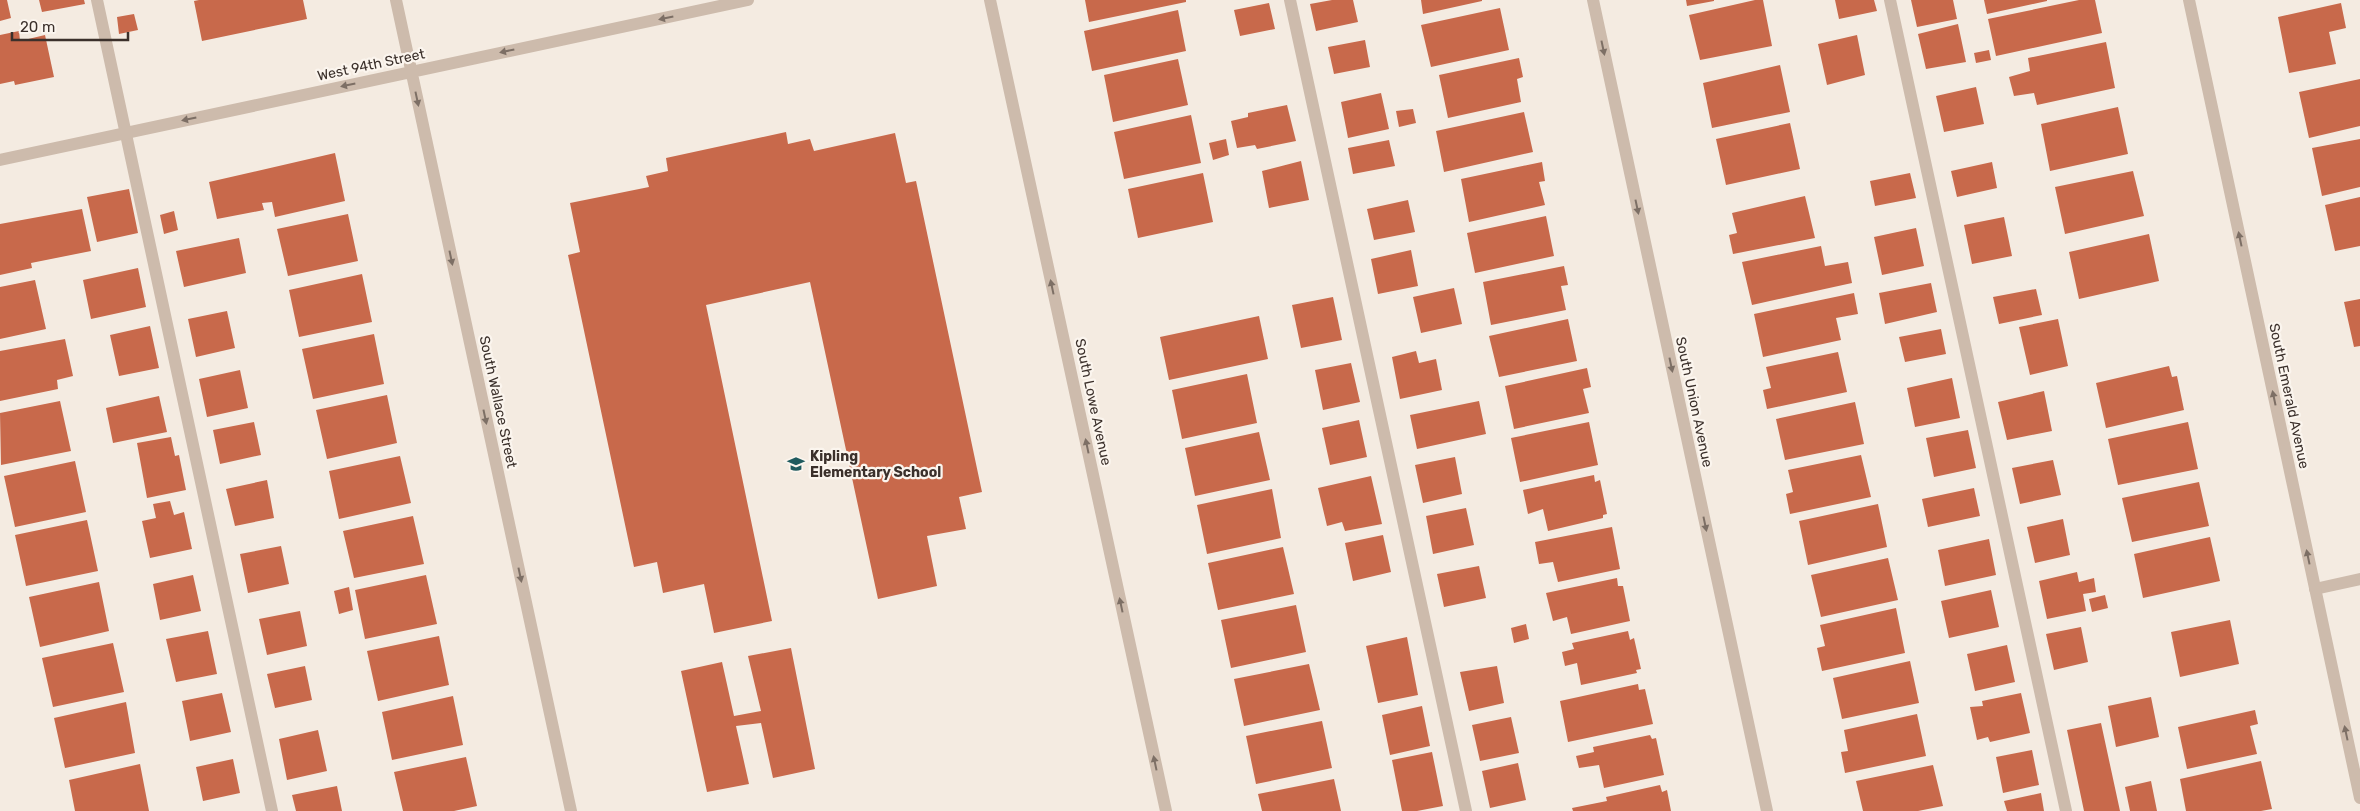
<svg xmlns="http://www.w3.org/2000/svg" width="2360" height="811" font-family="Rubik,sans-serif">
<style>
.building{fill:#c8694b}
.lines{fill:none;stroke-linecap:round;stroke-linejoin:round}
.lane{stroke:#cdbbac;stroke-width:12}
.street{stroke:#cdbbac;stroke-width:12}
.oneway{fill:#7d6f65}
.labels{text-anchor:middle;dominant-baseline:central;stroke-width:4.5;stroke-linejoin:round;paint-order:stroke}
.street-label{font-size:14px;fill:#3b302b;stroke:#fbf5ee}
.poi-label{font-size:14px;font-weight:bold;fill:#3b302b;stroke:#fbf5ee;text-anchor:start}
</style>
<rect width="100%" height="100%" fill="#f4ebe1"/>
<path class="building" d="M0,0H7L11,18L0,21Z
M39,0H84L85,4L42,12Z
M199,0H303L307,19L202,41L194,1Z
M1085,0H1186V2L1089,22Z
M1332,0H1353L1358,22L1316,31L1310,4Z
M1421,0H1482V1L1423,14Z
M1686,0H1714V1L1687,6Z
M1755,0H1763L1772,46L1700,60L1689,15Z
M1835,0H1874L1877,11L1839,19Z
M1911,0H1953L1957,19L1917,27Z
M1984,0H2047V1L1987,14Z
M2079,0H2095L2102,33L1996,56L1988,19Z
M1269,3L1275,29L1240,36L1234,10Z
M2341,3L2346,28L2329,32L2336,64L2289,73L2278,17Z
M1500,8L1509,50L1431,67L1421,25Z
M1178,10L1186,51L1092,71L1084,31Z
M134,14L138,30L119,34L117,17Z
M1958,24L1966,62L1926,69L1918,34Z
M19,31L20,41L45,35L54,77L15,85L14,81L0,84V35Z
M1857,35L1865,75L1827,85L1818,44Z
M1365,40L1370,67L1334,74L1328,47Z
M2106,42L2115,88L2037,105L2034,93L2014,96L2009,77L2030,71L2028,58Z
M1989,50L1991,60L1976,63L1974,53Z
M1519,58L1523,77L1517,79L1521,102L1448,118L1439,75Z
M1178,59L1188,105L1113,122L1104,75Z
M1780,65L1790,112L1712,128L1703,83Z
M2360,79V126L2309,138L2299,92Z
M1976,87L1984,124L1944,132L1936,96Z
M1381,93L1389,129L1348,138L1341,102Z
M1287,105L1296,141L1257,149L1255,145L1237,148L1231,121L1248,117V113Z
M2118,107L2128,154L2050,171L2041,124Z
M1413,109L1416,123L1399,127L1396,111Z
M1524,112L1533,152L1444,172L1436,131Z
M1191,115L1201,163L1124,179L1114,132Z
M1790,123L1800,169L1726,185L1716,139Z
M786,132L788,144L810,139L814,151L895,133L906,183L916,181L982,492L959,497L966,529L927,536L937,586L878,599L810,282L706,305L772,621L714,633L704,584L663,593L657,562L634,567L568,255L580,252L570,203L649,187L646,176L668,171L666,158Z
M1226,139L1229,155L1213,160L1209,143Z
M2360,139V187L2322,196L2312,148Z
M1389,140L1395,166L1353,174L1348,148Z
M335,153L345,201L275,217L272,202L262,203L264,210L217,219L209,182Z
M1301,161L1309,200L1269,208L1262,171Z
M1542,162L1545,181L1539,182L1545,205L1469,222L1461,179Z
M1992,162L1997,188L1957,197L1951,171Z
M2133,171L2144,216L2065,234L2055,187Z
M1203,173L1213,222L1138,238L1128,189Z
M1910,173L1916,198L1875,206L1870,181Z
M129,189L138,233L97,242L87,197Z
M1805,196L1815,238L1733,254L1729,235L1737,233L1732,213Z
M2360,197V246L2335,251L2325,205Z
M1408,200L1415,232L1374,240L1367,209Z
M82,209L91,251L31,263L32,268L0,275V224Z
M174,211L178,230L164,234L160,215Z
M348,214L358,261L288,276L277,229Z
M1546,216L1554,256L1475,273L1467,233Z
M2004,217L2012,256L1972,264L1964,225Z
M1916,228L1924,266L1882,275L1874,237Z
M2149,234L2159,281L2079,299L2069,252Z
M239,238L246,273L184,287L176,251Z
M1821,246L1825,266L1848,262L1852,283L1752,305L1742,262Z
M1411,250L1418,286L1378,294L1371,259Z
M1564,266L1568,285L1561,286L1566,310L1491,325L1483,282Z
M138,268L146,307L91,319L83,280Z
M362,274L372,322L299,337L289,290Z
M35,280L46,329L0,339V287Z
M1931,283L1937,312L1885,324L1879,293Z
M1454,288L1462,324L1421,333L1413,297Z
M2036,289L2042,315L1999,324L1993,297Z
M1854,293L1858,314L1836,318L1841,340L1763,357L1754,314Z
M1333,297L1342,340L1301,348L1292,305Z
M2360,299V346L2354,347L2344,302Z
M227,311L235,348L196,357L188,319Z
M1259,316L1268,359L1169,380L1160,337Z
M1568,319L1577,361L1499,377L1489,336Z
M2058,319L2068,366L2030,375L2019,327Z
M150,326L159,368L119,376L110,335Z
M1941,329L1946,354L1905,362L1899,337Z
M374,334L384,384L313,399L302,349Z
M65,339L73,376L57,380L58,389L0,401V351Z
M1416,351L1419,363L1436,359L1442,390L1400,399L1392,357Z
M1838,352L1847,392L1767,409L1763,390L1771,388L1766,367Z
M1351,363L1360,402L1323,410L1315,370Z
M2169,366L2172,377L2177,376L2184,410L2106,428L2096,383Z
M1587,368L1591,387L1583,389L1589,413L1514,429L1505,386Z
M240,370L248,408L207,417L199,379Z
M1247,374L1257,423L1182,439L1172,390Z
M1952,378L1960,418L1915,427L1907,388Z
M2044,391L2052,431L2007,440L1998,402Z
M387,395L397,443L327,459L316,410Z
M159,396L167,432L113,443L106,408Z
M60,401L71,451L1,465L0,413Z
M1479,401L1486,434L1417,449L1410,415Z
M1855,402L1864,444L1785,460L1776,419Z
M1359,420L1367,457L1330,465L1322,428Z
M254,422L261,455L220,464L213,430Z
M1589,422L1598,465L1520,482L1511,438Z
M2188,422L2198,469L2118,485L2108,439Z
M1968,430L1976,468L1934,477L1926,438Z
M1259,432L1270,480L1195,496L1185,448Z
M171,437L175,456L179,455L186,490L147,498L137,443Z
M1861,455L1871,497L1790,514L1786,494L1793,492L1788,470Z
M400,456L411,503L339,519L329,471Z
M1455,457L1462,494L1423,503L1415,465Z
M2053,460L2061,495L2020,504L2012,468Z
M75,461L86,512L15,527L4,476Z
M1594,475L1595,482L1600,480L1607,514L1603,515V518L1548,531L1543,509L1528,514L1523,490Z
M1371,476L1382,524L1345,531L1342,522L1327,526L1318,488Z
M267,480L274,518L235,526L226,489Z
M2199,482L2209,526L2132,542L2122,498Z
M1974,488L1980,516L1928,527L1922,499Z
M1272,489L1281,538L1207,554L1197,505Z
M170,501L174,515L184,512L192,549L150,558L142,521L156,518L153,504Z
M1878,504L1887,547L1808,565L1799,521Z
M1466,508L1474,545L1433,554L1426,516Z
M413,516L424,564L354,578L343,531Z
M2063,519L2070,555L2035,563L2027,527Z
M87,520L98,571L26,586L15,535Z
M1612,527L1620,569L1558,582L1553,562L1539,564L1535,542Z
M1383,535L1391,572L1353,581L1345,543Z
M2210,537L2220,581L2143,598L2134,554Z
M1989,539L1996,575L1945,586L1938,550Z
M281,546L289,584L248,593L240,554Z
M1283,547L1294,594L1218,610L1208,563Z
M1888,558L1898,600L1821,617L1811,575Z
M1479,566L1486,598L1444,607L1437,574Z
M2077,572L2079,582L2094,578L2096,592L2083,594L2086,611L2047,619L2039,581Z
M193,575L201,611L160,620L153,584Z
M426,575L437,624L365,639L355,590Z
M1617,578L1618,586H1623L1630,621L1571,634L1567,617L1553,621L1546,593Z
M99,582L109,631L40,647L29,597Z
M349,587L353,610L339,614L334,591Z
M1991,590L1999,627L1949,638L1941,601Z
M2105,595L2108,608L2092,612L2089,599Z
M1296,605L1306,652L1231,668L1221,620Z
M1896,608L1905,653L1822,671L1817,648L1825,646L1820,625Z
M300,611L307,646L267,655L259,619Z
M2230,620L2239,664L2180,677L2171,632Z
M1526,624L1529,639L1514,643L1511,628Z
M2081,627L2088,662L2054,670L2046,634Z
M208,631L217,674L176,682L166,639Z
M1628,631L1630,640L1634,638L1641,669L1636,670L1637,673L1581,685L1577,663L1565,666L1562,652L1574,649L1572,643Z
M439,636L449,685L378,701L367,651Z
M1407,637L1418,695L1378,703L1366,646Z
M113,643L124,692L53,707L42,658Z
M2007,645L2015,682L1975,691L1967,654Z
M791,648L815,769L773,778L761,723L736,726L749,784L707,792L681,671L722,662L734,716L761,711L748,656Z
M1910,661L1919,703L1842,719L1833,678Z
M1309,664L1320,710L1244,726L1234,679Z
M305,666L312,700L275,708L267,674Z
M1497,666L1504,703L1469,711L1460,672Z
M1638,684L1639,690L1645,689L1653,724L1568,742L1560,701Z
M222,693L231,732L190,741L182,701Z
M2021,693L2030,733L1990,742L1988,737L1977,740L1970,707L1983,706L1982,701Z
M453,696L463,745L392,760L382,712Z
M2151,697L2159,737L2116,747L2108,706Z
M126,702L135,753L65,768L54,718Z
M1422,706L1430,746L1390,755L1382,715Z
M2255,710L2258,724L2250,726L2257,754L2187,769L2178,727Z
M1917,714L1926,756L1845,773L1841,752L1848,751L1844,730Z
M1511,717L1519,753L1480,761L1472,725Z
M1322,721L1332,768L1256,784L1246,736Z
M2101,723L2120,811H2084L2067,730Z
M318,730L327,771L287,780L279,739Z
M1650,735L1652,739L1656,738L1664,775L1604,788L1599,765L1579,768L1576,756L1594,752L1593,747Z
M2032,750L2039,785L2003,793L1996,757Z
M1432,752L1443,806L1417,811H1402L1392,760Z
M466,757L477,806L454,811H403L394,772Z
M233,759L240,793L203,801L196,767Z
M2261,761L2272,809L2261,811H2186L2180,779Z
M1518,763L1526,800L1490,808L1482,771Z
M140,764L149,811H75L69,780Z
M1933,765L1943,806L1918,811H1863L1856,781Z
M1334,779L1341,811H1262L1258,794Z
M2151,781L2157,811H2130L2125,787Z
M1660,785L1662,792L1667,790L1671,811H1573L1572,808L1607,801L1606,797Z
M337,786L342,811H296L292,795Z
M2041,793L2044,811H2007L2004,801Z"/>
<g class="lines">
<path class="lane" d="M97,0L272,811
M1290,0L1466,811
M1890,0L2066,811
M2315,589L2360,579"/>
<path class="street" d="M396,0L571,811
M990,0L1166,811
M1593,0L1767,811
M2189,0L2360,798
M0,160L748,0"/>
</g>
<defs><path id="oneway-solid" d="M-6-.8H1V-3.2L6.5 0L1 3.2V.8H-6Z" transform="scale(1.25)"/></defs>
<g class="oneway">
<use href="#oneway-solid" transform="translate(666 18) rotate(168)"/>
<use href="#oneway-solid" transform="translate(1603 48) rotate(78)"/>
<use href="#oneway-solid" transform="translate(507 51) rotate(168)"/>
<use href="#oneway-solid" transform="translate(348 85) rotate(168)"/>
<use href="#oneway-solid" transform="translate(417 99) rotate(78)"/>
<use href="#oneway-solid" transform="translate(189 119) rotate(168)"/>
<use href="#oneway-solid" transform="translate(1637 207) rotate(78)"/>
<use href="#oneway-solid" transform="translate(2240 239) rotate(-102)"/>
<use href="#oneway-solid" transform="translate(451 258) rotate(78)"/>
<use href="#oneway-solid" transform="translate(1052 287) rotate(-102)"/>
<use href="#oneway-solid" transform="translate(1671 365) rotate(78)"/>
<use href="#oneway-solid" transform="translate(2274 398) rotate(-102)"/>
<use href="#oneway-solid" transform="translate(485 417) rotate(78)"/>
<use href="#oneway-solid" transform="translate(1087 446) rotate(-102)"/>
<use href="#oneway-solid" transform="translate(1705 524) rotate(78)"/>
<use href="#oneway-solid" transform="translate(2308 557) rotate(-102)"/>
<use href="#oneway-solid" transform="translate(520 575) rotate(78)"/>
<use href="#oneway-solid" transform="translate(1121 605) rotate(-102)"/>
<use href="#oneway-solid" transform="translate(2346 733) rotate(-102)"/>
<use href="#oneway-solid" transform="translate(1155 763) rotate(-102)"/>
</g>
<defs>
<g id="school-bare" transform="scale(1.35)"><path d="M0-5L7-2L0 1L-7-2ZM-4 1L0 2.5L4 1V4Q0 6-4 4Z" fill="#1f5a5e" stroke="#fbf5ee" stroke-width="2.5" paint-order="stroke"/></g>
</defs>
<g fill-rule="evenodd">
<use href="#school-bare" x="796" y="464"/>
</g>
<g class="labels">
<g class="street-label">
<text transform="translate(371 65) rotate(-12)">West 94th Street</text>
<text transform="translate(2289 396) rotate(78)">South Emerald Avenue</text>
<text transform="translate(498 402) rotate(78)">South Wallace Street</text>
<text transform="translate(1093 402) rotate(78)">South Lowe Avenue</text>
<text transform="translate(1694 402) rotate(78)">South Union Avenue</text>
</g>
<g class="poi-label">
<text x="810" y="456">Kipling<tspan x="810" dy="16">Elementary School</tspan></text>
</g>
</g>
<path d="M12 32v8h116v-8" fill="none" stroke="#3b302b" stroke-width="2.5"/>
<text x="20" y="32" font-size="15" fill="#3b302b" stroke="#fbf5ee" stroke-width="4" paint-order="stroke">20 m</text>
</svg>
